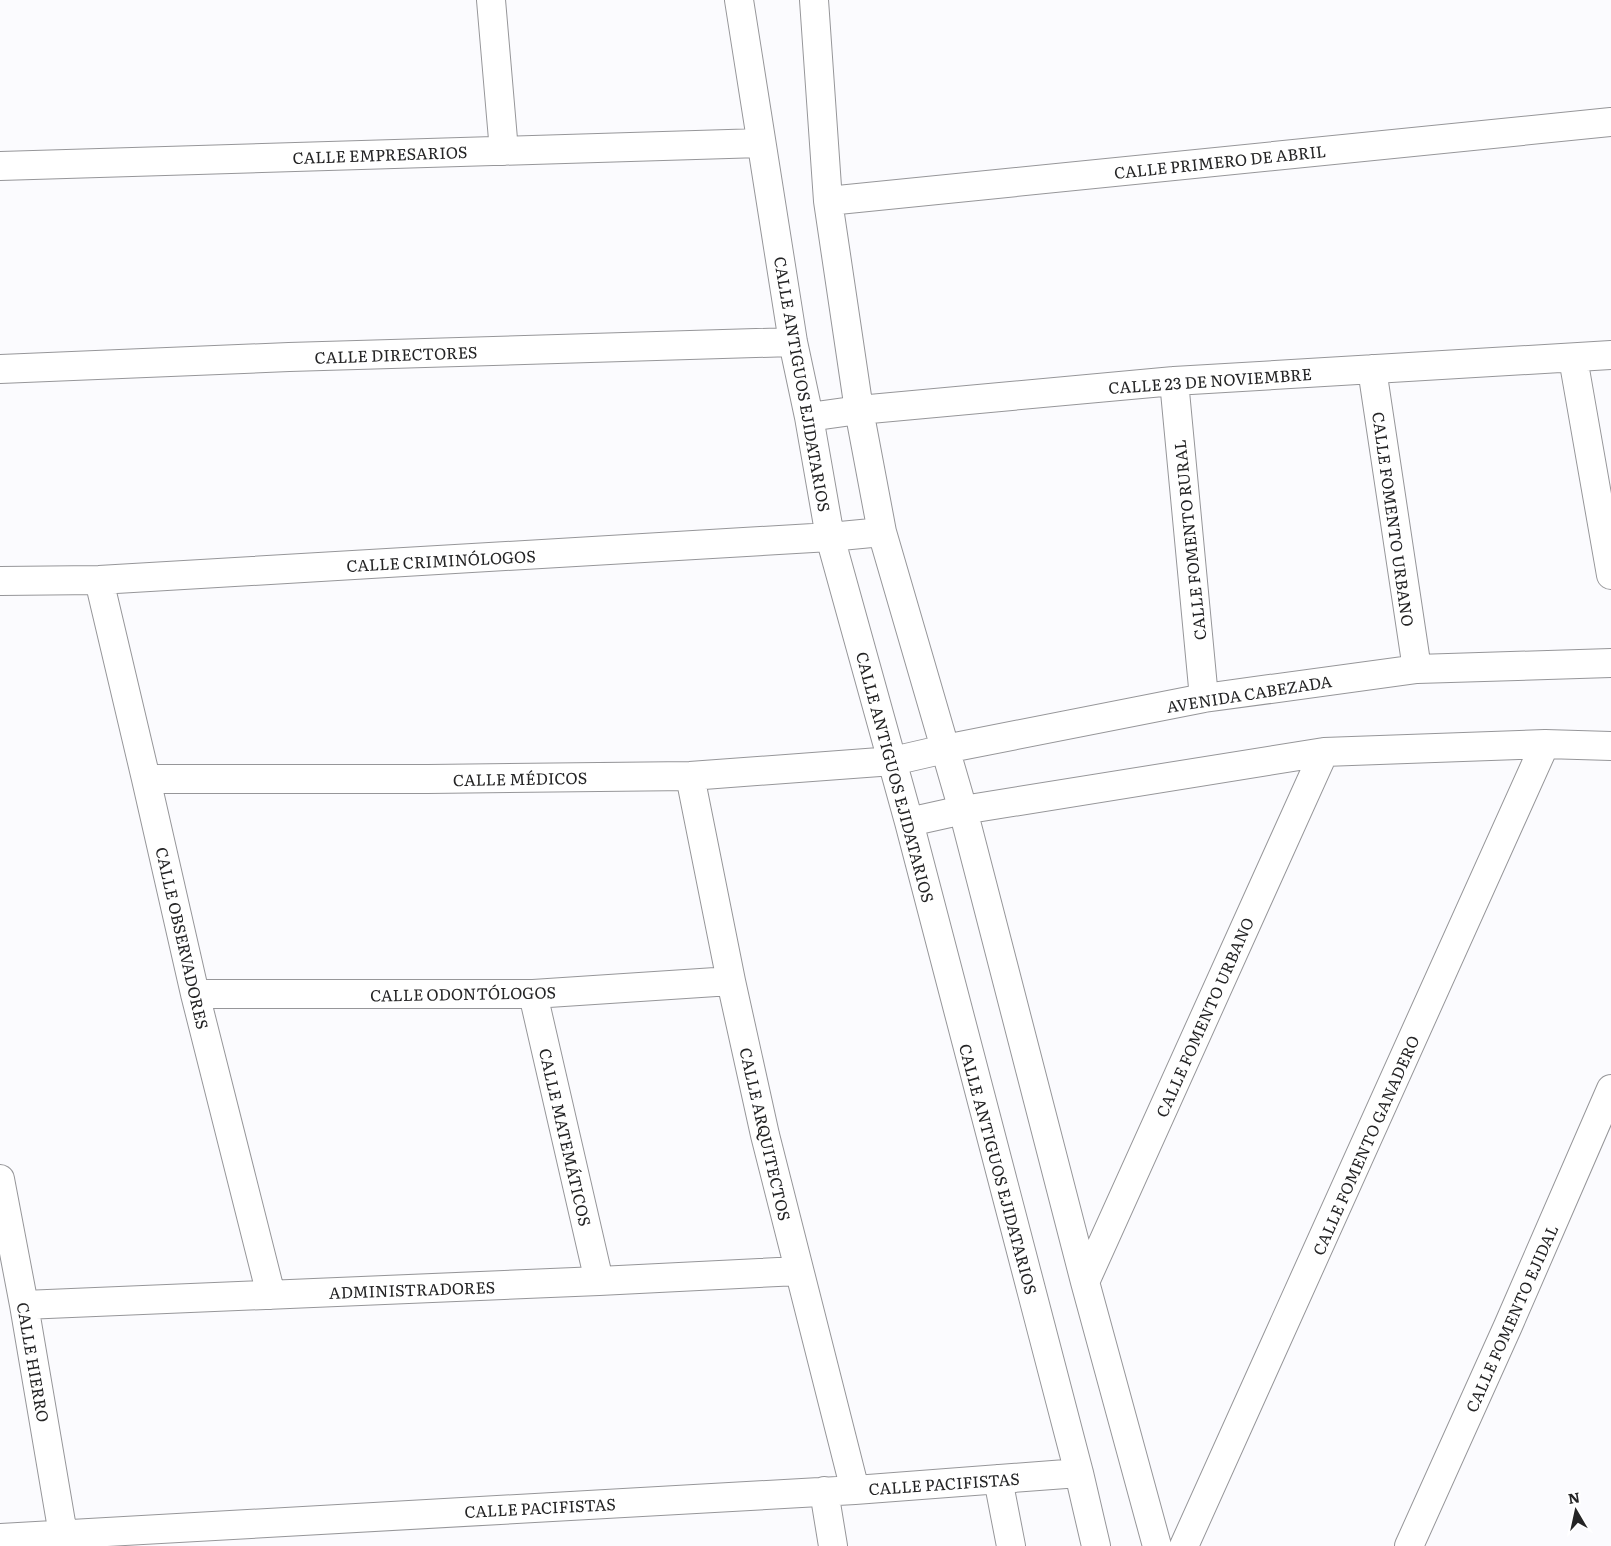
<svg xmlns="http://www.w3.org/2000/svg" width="1611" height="1546" font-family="Literata,serif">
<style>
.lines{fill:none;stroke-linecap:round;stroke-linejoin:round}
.minor-casing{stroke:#969699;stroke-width:30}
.minor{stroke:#fff;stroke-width:28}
.labels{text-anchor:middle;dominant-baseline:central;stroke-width:5;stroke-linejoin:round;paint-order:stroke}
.street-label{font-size:16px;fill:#242425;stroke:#fff}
</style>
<rect width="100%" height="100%" fill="#fbfbfe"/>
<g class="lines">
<g class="minor-casing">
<path id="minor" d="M491,0L504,151
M739,0L793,342L809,417L830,537L909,822L1079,1473L1096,1546
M814,0L828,201L859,410L882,532L963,810L1085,1282L1157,1546
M0,166L761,143
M828,201L1611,122
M1573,358L1611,575
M0,369L289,357L793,342
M1372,369L1417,669
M1174,381L1204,698
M809,417L859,410L1174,381L1611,355
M99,580L146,779L195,994L271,1295
M0,581L99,580L830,537L882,532
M690,776L731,981L765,1135L855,1490
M146,779H428L690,776L893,761L945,749L1204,698L1417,669L1611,663
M909,822L963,810L1324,752L1545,744L1611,746
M195,994H533L731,981
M533,994L599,1281
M0,1179L24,1305L65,1546
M1085,1282L1324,752
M24,1305L599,1281L799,1271
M998,1479L1011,1546
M824,1491L833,1546
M0,1538L855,1490L1079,1473
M1184,1546L1545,744
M1409,1546L1508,1326L1611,1089"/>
</g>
<use href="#minor" class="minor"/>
</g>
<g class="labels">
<g class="street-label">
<text transform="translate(380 154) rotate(-2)">CALLE EMPRESARIOS</text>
<text transform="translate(1220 161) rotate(-6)">CALLE PRIMERO DE ABRIL</text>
<text transform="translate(396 354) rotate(-2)">CALLE DIRECTORES</text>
<text transform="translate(1210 380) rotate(-4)">CALLE 23 DE NOVIEMBRE</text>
<text transform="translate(803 384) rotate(80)">CALLE ANTIGUOS EJIDATARIOS</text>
<text transform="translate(1394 519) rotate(82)">CALLE FOMENTO URBANO</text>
<text transform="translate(1189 540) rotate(-96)">CALLE FOMENTO RURAL</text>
<text transform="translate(441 560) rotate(-3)">CALLE CRIMINÓLOGOS</text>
<text transform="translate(1249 693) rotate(-9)">AVENIDA CABEZADA</text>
<text transform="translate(896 777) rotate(75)">CALLE ANTIGUOS EJIDATARIOS</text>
<text transform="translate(520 778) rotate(-1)">CALLE MÉDICOS</text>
<text transform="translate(183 938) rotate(77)">CALLE OBSERVADORES</text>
<text transform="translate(463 993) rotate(-1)">CALLE ODONTÓLOGOS</text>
<text transform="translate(1204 1017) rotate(-66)">CALLE FOMENTO URBANO</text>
<text transform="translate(766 1134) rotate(77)">CALLE ARQUITECTOS</text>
<text transform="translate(566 1137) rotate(77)">CALLE MATEMÁTICOS</text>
<text transform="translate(1365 1145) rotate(-66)">CALLE FOMENTO GANADERO</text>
<text transform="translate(999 1169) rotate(75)">CALLE ANTIGUOS EJIDATARIOS</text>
<text transform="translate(412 1289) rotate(-2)">ADMINISTRADORES</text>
<text transform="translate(1511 1318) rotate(-66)">CALLE FOMENTO EJIDAL</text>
<text transform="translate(34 1362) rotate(80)">CALLE HIERRO</text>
<text transform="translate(944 1483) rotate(-4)">CALLE PACIFISTAS</text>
<text transform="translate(540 1507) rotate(-3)">CALLE PACIFISTAS</text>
</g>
</g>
<g transform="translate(1576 1511) rotate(351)" stroke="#ffffff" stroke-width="4" paint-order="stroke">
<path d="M0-4L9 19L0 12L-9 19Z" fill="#242425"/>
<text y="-8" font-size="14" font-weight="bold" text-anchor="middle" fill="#242425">N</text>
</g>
</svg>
